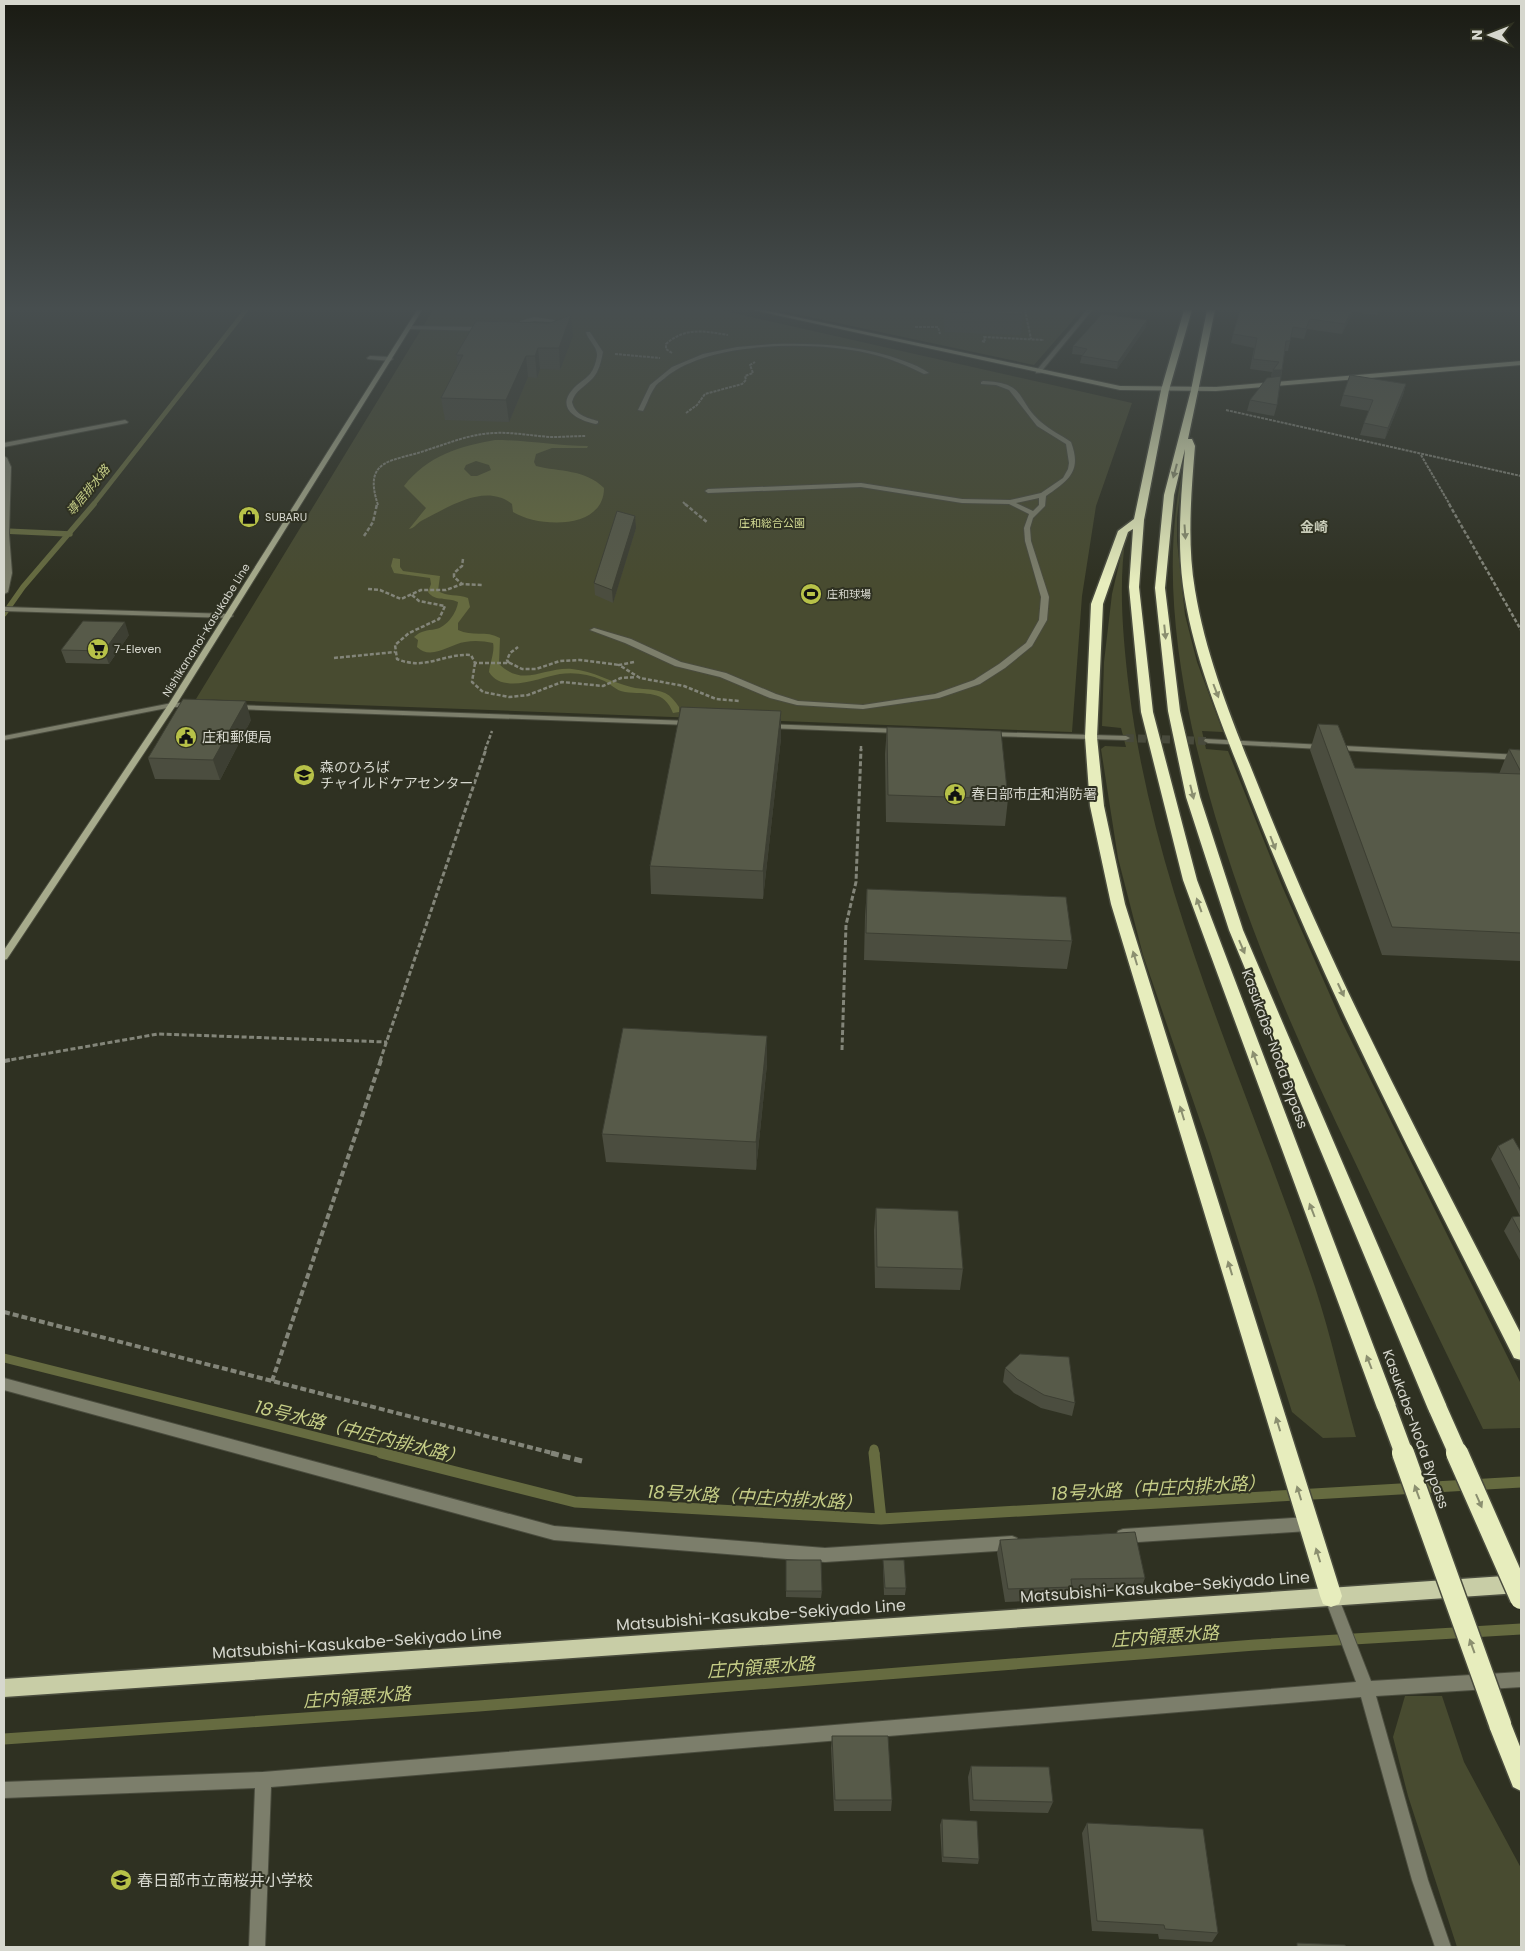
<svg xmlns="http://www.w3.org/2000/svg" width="1525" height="1951" font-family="Poppins,'Noto Sans JP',sans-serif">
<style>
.green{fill:#484b30}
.water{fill:#666b40;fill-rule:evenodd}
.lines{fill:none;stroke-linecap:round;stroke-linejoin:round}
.stream-far3{stroke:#666b40;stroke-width:4.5}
.stream-far2{stroke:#666b40;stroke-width:5.5}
.stream-far1{stroke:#666b40;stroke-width:9}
.stream{stroke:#666b40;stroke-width:11}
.street-tunnel{stroke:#484a3c;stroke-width:8;stroke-dasharray:8 4;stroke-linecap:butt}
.lane-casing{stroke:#4a4c3e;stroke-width:2}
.street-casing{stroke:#4a4c3e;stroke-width:2}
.secondary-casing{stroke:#4a4c3e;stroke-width:2}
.primary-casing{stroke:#4a4c3e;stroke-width:3}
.highway-casing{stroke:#4a4c3e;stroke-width:3}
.path-far4{stroke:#838579;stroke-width:2;stroke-dasharray:3 1;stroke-linecap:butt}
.path-far3{stroke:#838579;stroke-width:2.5;stroke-dasharray:4 2;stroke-linecap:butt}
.path-far2{stroke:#838579;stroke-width:3;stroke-dasharray:5 2.5;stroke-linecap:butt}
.path-far1{stroke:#838579;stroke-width:4;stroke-dasharray:6 3;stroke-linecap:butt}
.path{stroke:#838579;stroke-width:5;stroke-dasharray:8 4;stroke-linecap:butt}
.lane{fill:#7c7e6b;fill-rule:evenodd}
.street{fill:#7c7e6b;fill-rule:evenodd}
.secondary{fill:#a7ab8c;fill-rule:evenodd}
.primary{fill:#c8cda6;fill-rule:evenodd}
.highway{fill:#e7edbd;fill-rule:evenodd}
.highway-bridge-far1-casing{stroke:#4a4c3e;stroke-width:21;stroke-linecap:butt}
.highway-bridge-casing{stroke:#4a4c3e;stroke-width:25;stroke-linecap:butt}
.highway-bridge-far1{stroke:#e7edbd;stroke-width:18}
.highway-bridge{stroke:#e7edbd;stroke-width:22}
.wall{fill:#4b4d3f}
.shaded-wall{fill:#3d3f33}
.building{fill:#575a49;stroke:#3d3f33}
.oneway{fill:#8b8f70}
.labels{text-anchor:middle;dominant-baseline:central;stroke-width:4;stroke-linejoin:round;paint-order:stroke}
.far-poi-label{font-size:11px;fill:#d6d7ce;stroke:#2f3122;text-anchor:start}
.far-park-label{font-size:11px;fill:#d2da93;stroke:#2f3122}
.far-street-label{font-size:11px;fill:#d6d7ce;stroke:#2f3122}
.far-water-label{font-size:12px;font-style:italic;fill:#c6ce87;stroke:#2f3122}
.far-quarter-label{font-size:14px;font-weight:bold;fill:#c8cbb8;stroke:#2f3122}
.poi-label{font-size:14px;fill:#d6d7ce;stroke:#2f3122;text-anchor:start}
.street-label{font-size:14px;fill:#d6d7ce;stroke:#2f3122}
.near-street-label{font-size:16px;fill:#d6d7ce;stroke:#2f3122}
.near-poi-label{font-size:16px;fill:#d6d7ce;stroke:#2f3122;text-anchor:start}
.near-water-label{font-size:18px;font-style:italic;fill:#c6ce87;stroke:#2f3122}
</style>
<rect width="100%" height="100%" fill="#2f3122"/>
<path class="green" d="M433,310H720L1132,403L1096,506L1082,596L1072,732L196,699Z
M777,310H1082L1034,365Z
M1183,468L1177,518V541L1185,615L1197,662L1223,732L1202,731L1206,749L1228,751L1282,886L1341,1020L1521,1384V1428L1483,1429C1440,1340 1396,1250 1354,1160C1286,1019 1227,881 1192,728C1174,642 1164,554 1183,468Z
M1126,534C1118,585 1123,637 1129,689C1155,897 1249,1089 1315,1287C1331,1336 1342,1387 1356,1437L1323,1438L1292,1412L1208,1144L1143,955L1118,858L1101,749L1105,746L1126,747L1121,728L1102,726L1104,662L1112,594Z
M1405,1696H1442L1464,1762L1521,1868V1947H1457L1408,1796L1393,1737Z"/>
<path class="water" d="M495,440C527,440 557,446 588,446L587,448H552L536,454L534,462L536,466C560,472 585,469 604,488C604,530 539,528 513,512L512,504C485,482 447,508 421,521C416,524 415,528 409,529L426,508L404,486C427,456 460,446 495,440ZM476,461L489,465L491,470L477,476H471L464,469L466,465Z
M393,558L400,559V567L403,571L440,576L438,591C447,597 458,594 468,598L470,607L458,623V630C472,637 486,630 500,638L499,664C524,688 543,667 572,669C594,671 610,682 631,687C642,690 654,688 665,693C671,696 675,701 679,707V712L673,713C664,689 646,695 625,692C616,691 610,683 602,680C589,674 574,672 560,674C541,677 503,695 489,672C490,663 495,651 493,643C484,641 474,640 465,642C450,644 431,661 417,647L418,640L414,637C422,630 426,631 436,629C447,627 457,612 458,602C448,597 435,602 428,592L431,584L430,578L394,573L391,566Z"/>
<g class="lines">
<path class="stream-far3" d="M93,505L246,310"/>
<path class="stream-far2" d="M4,531L70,534
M4,614L23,587L94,504"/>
<path class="stream-far1" d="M4,1358L386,1454
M874,1449L875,1454"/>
<path class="stream" d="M381,1453L575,1502L881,1519L1521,1482
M874,1453L881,1519
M4,1739L479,1706L1255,1645L1521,1629"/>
<path class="street-tunnel" d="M1126,738L1208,741"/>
<g class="lane-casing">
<path id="lane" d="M1087,310H1092L1040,373H1036V371Z
M534,317L555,320L554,328L548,332H544V330L549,327L550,322L534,321L524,323L520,331H516L520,321Z
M410,326L484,327L487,329L484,331L408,329L407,328Z
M370,356L390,357L393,359L390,361L368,359L367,358Z"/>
</g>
<g class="street-casing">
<path id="street" d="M586,332H590L603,352C601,362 599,371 593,378C585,387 575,390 572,402C575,415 587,418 598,421V423L596,424C578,420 555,409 573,389C578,383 585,380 590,374C594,369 596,362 597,356C598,347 587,339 586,332Z
M773,344C818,343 862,345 904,361C913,364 922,368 929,373L924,374C906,365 887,357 867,353C813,341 710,341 666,377C663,380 657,383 655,387C650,394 647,404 643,411L638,410L650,385L672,367L703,354L737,347Z
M983,381C1028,383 1015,399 1041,422C1050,430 1061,435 1071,442C1082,471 1069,480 1046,496L1045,506L1033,518L1030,528L1031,541L1049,597L1047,620L1032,646L1005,668L980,684L939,698L863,709L797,705L770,698L720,677L675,666L625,643L590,630L594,628L631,639L681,662L726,673L776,694L798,701L863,705L935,694L974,680L999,664L1026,643L1039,620L1041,597L1025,541L1024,528L1029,514L1009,504L962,503L861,487L708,493L705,491L708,489L861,483L962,499L1010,500L1041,493L1063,478L1068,469L1069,463L1066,444L1037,426L1009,390L996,385L981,384V382ZM1039,498V505L1033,511L1016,503Z
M125,420L128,422L127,423L4,447V443Z
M4,456L7,458L11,467L9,534L12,573L8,592L4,594Z
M4,607L229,614L233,616L229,618L4,611Z
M172,703H193L197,705L193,707H172L4,740V736Z
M232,705L690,721L694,723L690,725L235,709H232Z
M764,724L900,729L904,731L900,733L767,728L763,726Z
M986,732L1126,736L1130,738L1126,740L989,736H986Z
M1205,739L1521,755V760L1208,743L1204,741Z
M4,1378L554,1526L825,1548L1012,1536L1017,1538L1019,1543L1017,1548L1012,1550L825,1562L554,1540L4,1390Z
M1308,1517L1313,1519L1315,1524L1313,1529L1308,1531L1123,1543L1118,1541L1116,1536L1118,1531L1123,1529Z
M1331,1589L1336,1591L1371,1681L1521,1672V1687L1376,1696L1428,1880L1451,1947H1435L1412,1880L1361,1697L271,1787L265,1947H249L255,1788L4,1798V1782L263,1772L1356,1682L1324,1596L1326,1591Z"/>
</g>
<g class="secondary-casing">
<path id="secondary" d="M417,310H422L176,705L7,959L4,960V950L168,705Z
M753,310H763L1120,386L1216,387L1521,361V365L1216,391L1120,390Z"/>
</g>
<g class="primary-casing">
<path id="primary" d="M1519,1575L1521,1576V1592L1519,1593L4,1697V1679Z"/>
</g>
<g class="highway-casing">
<path id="highway" d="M1184,310H1192L1169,390L1144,520L1139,587L1153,712L1197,880L1397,1408L1394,1414L1387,1417L1380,1414L1377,1408L1183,880L1141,712L1129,587L1133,529L1128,532L1103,604L1097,737L1104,806L1125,904L1342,1596L1339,1604L1331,1607L1323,1604L1320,1596L1111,904L1090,806L1085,737L1091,604L1118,531L1134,519L1161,390Z
M1207,310H1215L1188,439H1192L1195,446C1191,494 1187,543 1195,590C1207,663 1237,732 1264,800C1337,984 1431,1158 1521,1334V1360L1514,1358C1421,1173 1325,990 1250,797C1224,729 1193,659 1183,586C1177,541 1181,495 1185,449L1174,495L1165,588L1180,711L1200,797L1243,930L1448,1409L1445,1415L1438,1418L1431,1415L1428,1409L1229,930L1186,797L1168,711L1155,588L1164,495L1191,390Z
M1500,1712L1508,1716L1521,1749V1791L1513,1787L1488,1724L1492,1716Z"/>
</g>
<path class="path-far4" d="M1025,310L1031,339
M915,327H938L940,334
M982,341L985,342L984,337L1044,340
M672,353L666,349V344C685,327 704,331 728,335
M615,354L660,358
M1226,410L1521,476
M686,413L697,405L705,394L742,384L746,380L745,376L753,373L750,365L755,362
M1421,455L1450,505
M683,502L686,505
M378,505C362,457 394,462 427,450C449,443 470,434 494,433C514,432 532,436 551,437C563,437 575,436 586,436"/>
<path class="path-far3" d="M685,504L708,523
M1449,504L1521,630
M364,536L373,522L377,504
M463,559L462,566L454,573V577L462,584L482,585
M368,589L380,590L401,599L421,590H446L462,584
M412,595L419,601L445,606L439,619L409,633L395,645L397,659C426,671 443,653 471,655L475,663H510L522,669H536L560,661L580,660L619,665
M334,658L395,652
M634,662L619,665L640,678L684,686L716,699L740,701
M475,663L472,682L483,692L509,697L528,695L562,682L603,686L621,678L636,677
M509,663L507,660L510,653L518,647
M485,750L492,731
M861,750V745"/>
<path class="path-far2" d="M842,1050L846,925L856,882L861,749
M4,1061L158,1034L387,1042
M380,1061L486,749"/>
<path class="path-far1" d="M4,1061L10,1060
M4,1312L556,1454
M272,1381L381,1060"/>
<path class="path" d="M551,1453L582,1461"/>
<use href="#lane" class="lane"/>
<use href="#street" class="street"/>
<use href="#secondary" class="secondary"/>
<use href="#primary" class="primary"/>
<use href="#highway" class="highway"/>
<g class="highway-bridge-far1-casing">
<path id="highway-bridge-far1" d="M1387,1408L1404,1454
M1438,1409L1458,1454"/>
</g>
<g class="highway-bridge-casing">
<path id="highway-bridge" d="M1403,1453L1500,1724
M1457,1453L1521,1598"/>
</g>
<use href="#highway-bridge-far1" class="highway-bridge-far1"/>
<use href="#highway-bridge" class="highway-bridge"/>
</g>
<path class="wall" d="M930,310H1022L1023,314L1021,335L945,332L943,314L930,313Z
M1354,310L1342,334L1307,329L1304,339L1291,337L1288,351H1285L1277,405L1274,416L1247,411L1250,400L1271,377L1272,372L1250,369L1254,348L1231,343L1233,334Z
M1354,310H1379L1377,315L1354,312Z
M1146,327L1117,369L1080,363L1082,355L1072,354L1073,346Z
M573,336L560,370L540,369L537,378L528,377L509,422L445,420L441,398L458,366L456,355Z
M1406,384L1403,395L1385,439L1360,435L1364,423L1369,411L1340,406L1343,395Z
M636,528L613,603L595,595L594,583Z
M129,635L109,664L66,663L61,650Z
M251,720L220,780L155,779L148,758Z
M1318,724L1355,768L1499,774L1509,749L1521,750V961L1382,955L1310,750Z
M887,727L1008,799L1005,826L886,822L885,754Z
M781,738L763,899L651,894L650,866Z
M867,889L1072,941L1067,969L864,960L865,916Z
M767,1064L756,1170L606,1162L602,1134Z
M1498,1146L1521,1152V1262L1504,1231L1512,1217L1520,1216L1491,1159Z
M876,1208L963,1269L960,1290L875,1288L874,1230Z
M1005,1368L1075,1403L1072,1416L1041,1408L1014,1393L1003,1382Z
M1000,1540L1145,1578L1140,1591L1071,1592L1068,1599L1005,1602L997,1553Z
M786,1560L822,1591L821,1598L786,1597Z
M883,1560L906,1588L905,1595H884L883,1566Z
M832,1736L892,1800L891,1811H834L831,1748Z
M971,1766L1053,1802L1048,1813L970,1811L968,1777Z
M942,1819L979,1859L978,1864L942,1862L940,1825Z
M1087,1823L1218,1933L1212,1942L1159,1939L1158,1934L1092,1931L1082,1833Z"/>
<path class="shaded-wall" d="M1352,310H1354L1342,334L1345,324Z
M571,315L573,336L560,370L559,348Z
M1147,320L1146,327L1117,369L1118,362Z
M538,348L540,369L537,378L535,356Z
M526,356L528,377L509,422L506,400Z
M1273,370H1282L1280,380H1270Z
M1406,384L1403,395L1385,439L1388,428Z
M635,516L636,528L613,603L612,590Z
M125,622L129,635L109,664L104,651Z
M246,701L251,720L220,780L213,760Z
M781,711V738L763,899V871Z
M767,1036V1064L756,1170V1142Z"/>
<path class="building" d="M946,310H1022L1023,314L946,312Z
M1240,310H1352L1345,324L1310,319L1306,329L1293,327L1290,341H1286L1282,370H1273L1279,362L1253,359L1257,338L1233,334Z
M1102,314L1147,320L1118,362L1082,356L1087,349L1073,346Z
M571,315L559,348H538L535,356H526L506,400L441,398L463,355H456L476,321L550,323Z
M1350,375L1406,384L1388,428L1364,423L1373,400L1343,395Z
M1281,376L1277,405L1250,400L1267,378Z
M617,511L635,516L612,590L594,583Z
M83,621L125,622L104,651L61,650Z
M183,699L246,701L213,760L148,758Z
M681,707L781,711L763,871L650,866Z
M1318,724L1338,725L1355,768L1521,774V933L1392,927Z
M887,727L1001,731L1008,799L888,795Z
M1509,749L1521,750V772Z
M867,889L1066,897L1072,941L866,933Z
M623,1028L767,1036L756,1142L602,1134Z
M1513,1138L1521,1152V1191L1498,1146Z
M876,1208L958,1211L963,1269L877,1267Z
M1521,1216V1234L1512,1217Z
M1020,1354L1069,1357L1075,1403L1044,1395L1017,1379L1005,1368Z
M1135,1532L1145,1578L1071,1579L1072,1587L1008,1589L1000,1540Z
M786,1560H821L822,1591H786Z
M883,1560H904L906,1588H885Z
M832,1736H888L892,1800H835Z
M971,1766L1049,1767L1053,1802L973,1800Z
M942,1819L977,1821L979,1859L943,1857Z
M1087,1823L1203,1829L1218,1933L1165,1929L1164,1925L1097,1921Z
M1297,1943L1345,1945L1346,1947H1297Z"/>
<defs><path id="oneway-solid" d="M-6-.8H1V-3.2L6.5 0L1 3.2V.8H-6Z" transform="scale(1.25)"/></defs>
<g class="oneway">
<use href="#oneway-solid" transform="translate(1175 471) rotate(105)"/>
<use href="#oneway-solid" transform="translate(1185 532) rotate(86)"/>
<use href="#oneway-solid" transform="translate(1165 632) rotate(84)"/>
<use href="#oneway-solid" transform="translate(1216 691) rotate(69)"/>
<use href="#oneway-solid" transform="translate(1192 792) rotate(76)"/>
<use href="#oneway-solid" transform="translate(1273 843) rotate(69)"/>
<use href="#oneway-solid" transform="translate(1199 905) rotate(-110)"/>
<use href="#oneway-solid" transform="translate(1242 947) rotate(67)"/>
<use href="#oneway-solid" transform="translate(1135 958) rotate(-107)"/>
<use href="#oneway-solid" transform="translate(1341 990) rotate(65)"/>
<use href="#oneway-solid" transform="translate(1255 1058) rotate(-110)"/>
<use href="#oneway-solid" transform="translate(1182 1113) rotate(-107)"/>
<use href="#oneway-solid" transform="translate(1312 1210) rotate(-111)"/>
<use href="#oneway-solid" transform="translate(1230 1268) rotate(-107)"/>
<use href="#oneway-solid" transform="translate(1369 1362) rotate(-111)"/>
<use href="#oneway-solid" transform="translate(1278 1424) rotate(-107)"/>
<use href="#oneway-solid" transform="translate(1417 1492) rotate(-110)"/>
<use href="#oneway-solid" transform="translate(1299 1493) rotate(-107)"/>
<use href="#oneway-solid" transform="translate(1479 1501) rotate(66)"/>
<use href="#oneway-solid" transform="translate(1318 1555) rotate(-107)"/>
<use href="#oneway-solid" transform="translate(1472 1646) rotate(-110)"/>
</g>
<linearGradient id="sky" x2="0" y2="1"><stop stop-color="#1a1b13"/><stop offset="0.53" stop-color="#474e4f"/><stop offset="1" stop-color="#474e4f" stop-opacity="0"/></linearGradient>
<rect width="1525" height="583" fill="url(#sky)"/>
<defs>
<g id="shop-disc" transform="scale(1.125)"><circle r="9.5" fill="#b7c148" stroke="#2f3122"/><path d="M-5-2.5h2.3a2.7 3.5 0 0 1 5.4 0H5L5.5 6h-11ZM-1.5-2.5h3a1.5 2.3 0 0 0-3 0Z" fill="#111"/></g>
<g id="stadium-disc" transform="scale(1.125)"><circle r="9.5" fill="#b7c148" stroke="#2f3122"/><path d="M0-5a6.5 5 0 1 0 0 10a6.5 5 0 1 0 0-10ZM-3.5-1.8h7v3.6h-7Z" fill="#111"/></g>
<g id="supermarket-disc" transform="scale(1.125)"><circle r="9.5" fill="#b7c148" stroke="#2f3122"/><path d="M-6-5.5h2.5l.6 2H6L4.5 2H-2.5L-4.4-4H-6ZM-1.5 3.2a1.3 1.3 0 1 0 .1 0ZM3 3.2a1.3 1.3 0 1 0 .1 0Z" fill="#111"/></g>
<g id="civic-disc" transform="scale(1.125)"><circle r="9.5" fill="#b7c148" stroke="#2f3122"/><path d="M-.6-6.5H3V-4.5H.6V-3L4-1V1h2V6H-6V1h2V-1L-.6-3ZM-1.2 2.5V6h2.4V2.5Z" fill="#111"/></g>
<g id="school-disc" transform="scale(1.125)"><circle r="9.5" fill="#b7c148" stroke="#2f3122"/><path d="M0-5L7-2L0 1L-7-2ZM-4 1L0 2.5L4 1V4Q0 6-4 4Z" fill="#111"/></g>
</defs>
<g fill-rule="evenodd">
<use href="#shop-disc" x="249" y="517"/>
<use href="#stadium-disc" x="811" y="594"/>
<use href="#supermarket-disc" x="98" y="649"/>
<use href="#civic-disc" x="186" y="737"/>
<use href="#school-disc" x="304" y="775"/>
<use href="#civic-disc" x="955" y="794"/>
<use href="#school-disc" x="121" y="1880"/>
</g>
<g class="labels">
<g class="far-poi-label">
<text x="265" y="517">SUBARU</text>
<text x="827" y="594">庄和球場</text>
<text x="114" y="649">7-Eleven</text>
</g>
<g class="far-park-label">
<text x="772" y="523">庄和総合公園</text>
</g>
<g class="far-street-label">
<text transform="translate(206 630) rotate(-58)">Nishikananoi-Kasukabe Line</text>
</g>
<g class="far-water-label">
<text transform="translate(88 490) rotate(-51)">導居排水路</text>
</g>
<g class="far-quarter-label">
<text x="1314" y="527">金崎</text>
</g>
<g class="poi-label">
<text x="202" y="737">庄和郵便局</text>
<text x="320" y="767">森のひろば<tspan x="320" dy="16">チャイルドケアセンター</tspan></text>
<text x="971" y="794">春日部市庄和消防署</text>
</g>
<g class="street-label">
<text transform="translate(1275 1049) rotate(70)">Kasukabe-Noda Bypass</text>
<text transform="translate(1416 1429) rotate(70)">Kasukabe-Noda Bypass</text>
</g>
<g class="near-street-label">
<text transform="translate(1165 1587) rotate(-4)">Matsubishi-Kasukabe-Sekiyado Line</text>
<text transform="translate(761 1615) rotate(-4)">Matsubishi-Kasukabe-Sekiyado Line</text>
<text transform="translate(357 1643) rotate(-4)">Matsubishi-Kasukabe-Sekiyado Line</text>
</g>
<g class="near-poi-label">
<text x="137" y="1880">春日部市立南桜井小学校</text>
</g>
<g class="near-water-label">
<text transform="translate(360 1432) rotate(14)">18号水路（中庄内排水路）</text>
<text transform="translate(1158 1488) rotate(-3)">18号水路（中庄内排水路）</text>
<text transform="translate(755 1497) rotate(3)">18号水路（中庄内排水路）</text>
<text transform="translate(1165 1636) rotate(-4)">庄内領悪水路</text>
<text transform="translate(761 1667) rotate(-4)">庄内領悪水路</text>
<text transform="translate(357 1697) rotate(-4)">庄内領悪水路</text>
</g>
</g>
<rect width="1525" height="1951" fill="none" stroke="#d6d7ce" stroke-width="10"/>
<g transform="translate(1490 35) rotate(270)" stroke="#2f3122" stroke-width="4" paint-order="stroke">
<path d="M0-4L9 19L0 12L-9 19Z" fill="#d6d7ce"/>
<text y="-8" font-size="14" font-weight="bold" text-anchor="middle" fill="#d6d7ce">N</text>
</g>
</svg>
